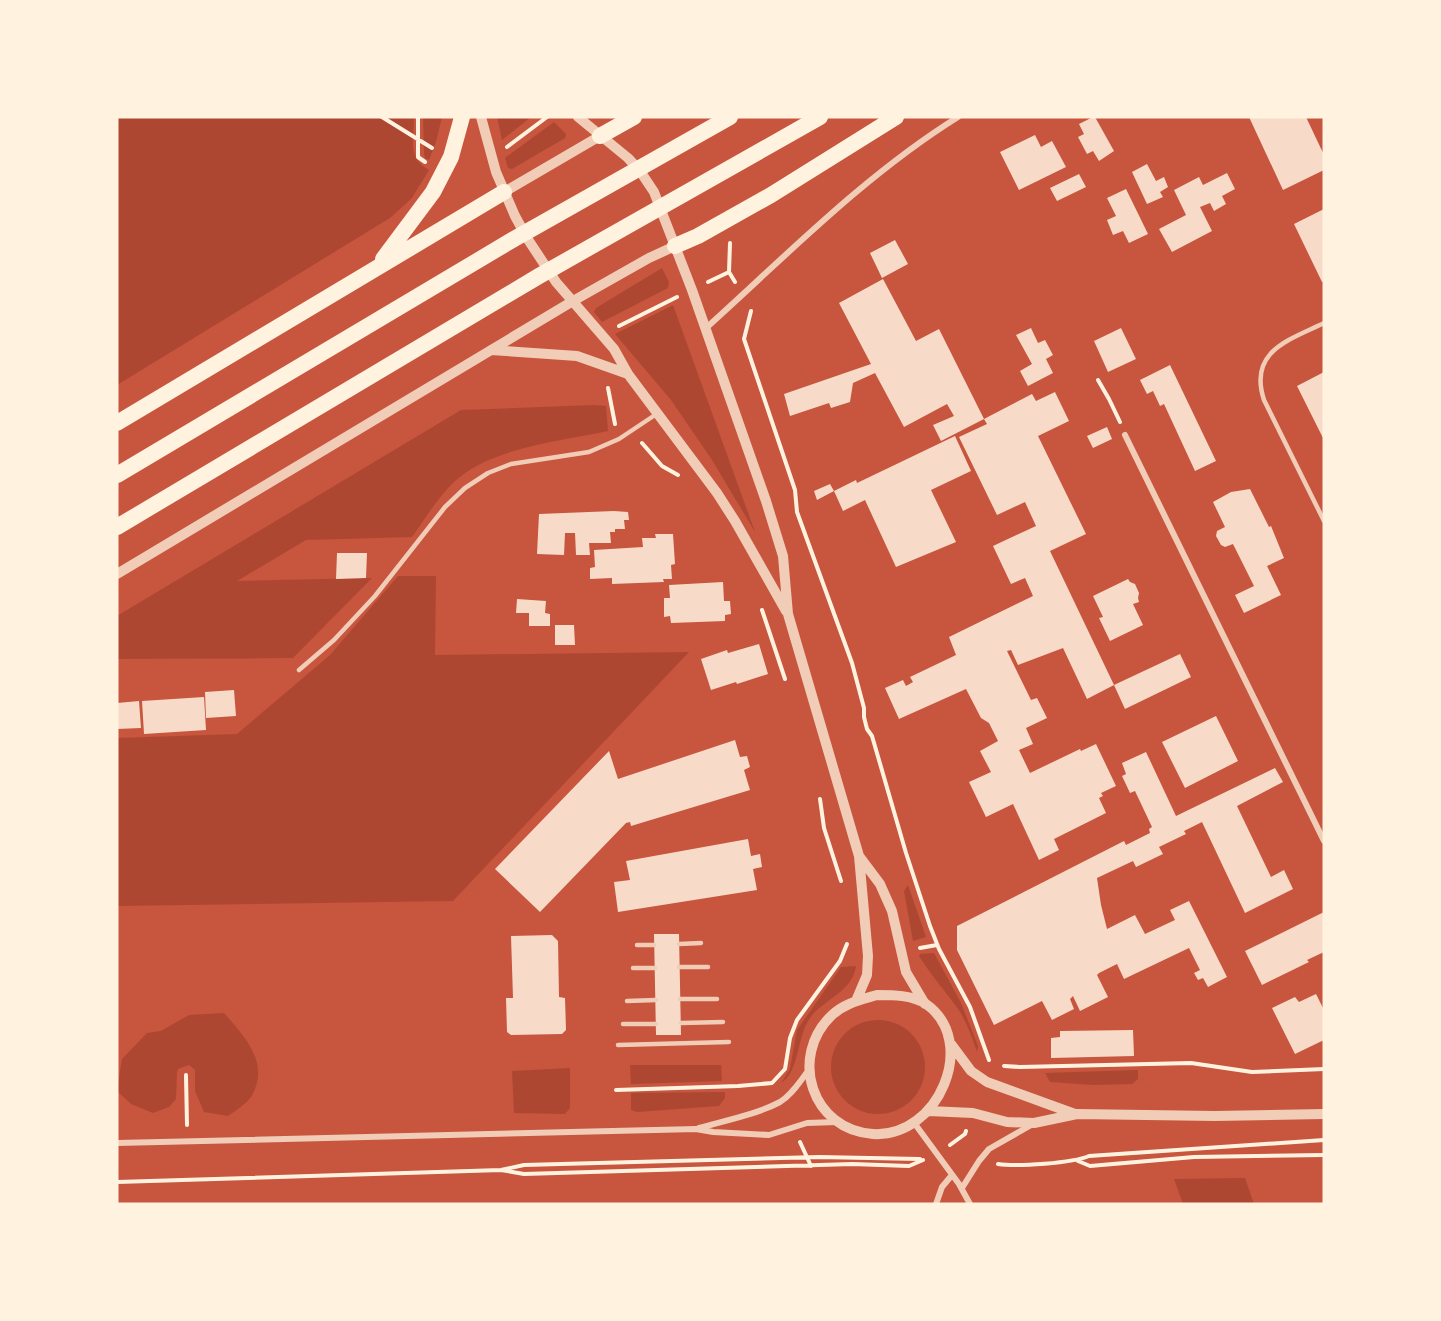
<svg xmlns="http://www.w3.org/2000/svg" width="1441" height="1321" font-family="Figtree,sans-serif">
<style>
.green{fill:#ae4732}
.building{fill:#f7dbc8}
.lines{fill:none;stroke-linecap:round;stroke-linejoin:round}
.path{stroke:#fff3e0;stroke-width:4}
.service{stroke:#f1ccb7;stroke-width:4.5}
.minor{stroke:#f1ccb7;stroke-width:6}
.tertiary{stroke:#f1ccb7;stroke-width:10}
.trunk{stroke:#fff3e0;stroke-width:16}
</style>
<rect width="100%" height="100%" fill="#c8553d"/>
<path class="green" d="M117,117H414C414,139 407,159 429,170L412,198L390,218L117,385Z
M423,117H442L436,142L429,160L425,158L424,153Z
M497,117H531L502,140Z
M554,122L566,134L565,138L512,169L508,168L505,158Z
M662,268L669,282L668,288L602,322L594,312L596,308Z
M673,305L755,532L712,460L671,400L615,334Z
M594,405L606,406L608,431C561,441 489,448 454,482C438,497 425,519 412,537L306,540L237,581L372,578L293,658L117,659V616L461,410Z
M398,576H436L435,655L689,652L453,901L117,906V738L237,734L330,655Z
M908,885L926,937L913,941L904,891Z
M934,953L961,1003L978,1046L977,1052C972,1037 967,1022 958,1009C945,991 931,975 919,956L920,954Z
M856,966C852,994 821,999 808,1021C797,1039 799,1072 781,1083L790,1069L797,1030L841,967Z
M224,1013C245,1037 271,1064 251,1097C246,1104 235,1111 228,1116L204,1112L195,1091V1070L189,1065L178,1069L177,1072L176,1099L169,1107L153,1113L131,1104L117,1091L122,1059L147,1033L161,1031L189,1015Z
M831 1067a47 47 0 1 1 94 0a47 47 0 1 1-94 0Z
M630,1065H721L722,1081L631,1084Z
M570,1068V1108L565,1114L514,1113L512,1071Z
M1138,1070V1079L1132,1084L1093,1085L1050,1082L1045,1073Z
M725,1092V1098L719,1106L637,1112L631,1110V1093Z
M1245,1178L1254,1204H1183L1174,1179Z"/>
<path class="building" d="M1093,117H1095L1114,151L1099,161L1093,151L1087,154L1078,137L1084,134L1079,124Z
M1249,117H1306L1324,155V170L1283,190Z
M1035,135L1041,147L1052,141L1066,167L1019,190L1000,152Z
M1147,164L1156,181L1164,177L1168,187L1160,192L1163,197L1147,204L1132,172Z
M1227,173L1235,189L1222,196L1226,204L1214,211L1210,203L1200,207L1212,231L1172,252L1159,229L1186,215L1174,190L1199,177L1203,185Z
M1079,174L1086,187L1057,201L1050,188Z
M1126,189L1148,234L1129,243L1123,231L1113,235L1107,220L1116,216L1107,198Z
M1324,209V281L1322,282L1294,224Z
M895,240L908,264L882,278L870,253Z
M883,279L916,341L939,329L984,419L1032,394L1036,401L1055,392L1069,421L1038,436L1086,534L1050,551L1114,685L1087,699L1063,648L1018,665L1011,650L1007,651L1031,700L1037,698L1047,718L1026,728L1033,744L1019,750L1030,773L1080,749L1081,751L1096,744L1116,786L1101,793L1103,796L1099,798L1106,813L1054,839L1059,850L1039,860L1013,804L986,817L969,782L991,772L980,751L998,741L989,723L981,718L966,689L899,719L885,688L903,680L906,686L913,682L910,677L956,655L949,637L1033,596L1025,578L1011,584L993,546L1036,526L1025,502L997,515L959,437L987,424L984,419L941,441L933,425L954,416L947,404L904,427L875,373L853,383L850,402L831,408L829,403L790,416L784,394L871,364L839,303Z
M1031,328L1038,343L1045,340L1053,355L1046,359L1053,373L1028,386L1020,371L1032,364L1016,335Z
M1121,328L1136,359L1108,372L1094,341Z
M1170,365L1216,461L1195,471L1164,404L1160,406L1153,391L1147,394L1140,380Z
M1324,372V440L1297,386Z
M1107,427L1112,439L1093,448L1087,436Z
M955,436L971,471L931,490L956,542L896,567L865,500L843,511L834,491L856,480L857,483Z
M830,484L834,491L817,500L814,491Z
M1250,489L1269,527L1271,526L1284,558L1267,566L1281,595L1244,613L1235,595L1254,586L1233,544L1225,547L1221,545L1216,536L1217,531L1225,527L1213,502L1231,492Z
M614,511L628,512L629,520H624L625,529H615V532H610L611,543H589L590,555H576L575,533H565L564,555L537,554L539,514Z
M655,534H673L675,564L671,565L672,579H663L664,582L612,584V578L590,579V568L595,567L594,550L643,547L642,538H656Z
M337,553H367L366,578L336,579Z
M1128,579L1130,582L1135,584L1139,593L1138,598L1139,602L1133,604L1143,625L1110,641L1099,618L1103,617L1093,596Z
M723,582L724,601H730L731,614L725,615V621L671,623L670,616L664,617V598H670L669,585Z
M517,599L546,601L545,613L550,614V626H529V613H516Z
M555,625H574L575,645H555Z
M759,644L768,674L737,684L736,682L711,690L701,659L727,650L728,653Z
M1180,654L1191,677L1125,709L1114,685Z
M234,690L236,716L206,718L205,692Z
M204,697L206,730L144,734L142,701Z
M139,701L141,728L117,729V703Z
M1216,716L1238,761L1185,788L1162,742Z
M735,740L740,757L747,756L750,767L744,770L750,790L631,826L630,822L626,823L540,912L495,869L609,751L618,779Z
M1146,752L1176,816L1275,768L1283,782L1237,806L1271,877L1284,870L1293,889L1245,913L1202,822L1184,831L1186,834L1159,847L1163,854L1136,867L1133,861L1097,878L1101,905L1107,929L1135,915L1145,934L1175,920L1170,910L1189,901L1227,977L1208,987L1203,978L1198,980L1194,973L1200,970L1189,948L1124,979L1117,964L1099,973L1097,975L1108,997L1080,1011L1073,996L1070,999L1074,1009L1052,1020L1042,1001L994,1025L957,950V926L1124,841L1126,845L1150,833L1149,829L1152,827L1135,791L1130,793L1122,776L1126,774L1122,763Z
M748,839L751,856L760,854L762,867L753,869L757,890L618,912L614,882L630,880L626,861Z
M1324,912V952L1307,960L1309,962L1262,985L1245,951Z
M654,934H679L681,1035H656Z
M552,935L558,941L559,997L565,998L566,1030L562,1034L511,1035L507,1032L506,998H513L511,936Z
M1316,994L1324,1010V1040L1295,1054L1272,1008L1295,997L1299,1002Z
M1133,1030L1134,1056L1051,1058V1038L1060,1037V1031Z"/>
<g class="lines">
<path class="path" d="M382,117L432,148
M418,117V157L425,162
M507,147L547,117
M729,272L730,243
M708,282L729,272L735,282
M751,311L744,339L795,490L797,512L852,663L864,708V717L867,729L872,736L906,853L930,926L939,949L970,1007L989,1060
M619,326L677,297
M1098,380L1109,399L1120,422
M608,388L615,424
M642,443L662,466L678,475
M762,610L785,679
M820,799L824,828L841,881
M920,948L937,945
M1004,1066L1020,1067L1191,1063L1252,1072L1324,1069
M186,1075L187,1125
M616,1090L738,1086L772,1083L785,1069L790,1038L797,1020L840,961L847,944
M800,1142L811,1166
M950,1145L965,1134L966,1131
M1078,1161L1090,1166L1194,1157L1324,1155
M998,1164C1017,1167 1073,1163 1089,1156L1324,1140
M501,1170L524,1174L852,1164L909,1166L923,1160
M117,1182L501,1170L524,1165L819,1157L920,1159"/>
<path class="service" d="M1324,323C1289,340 1248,351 1264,400L1324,521
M299,670L334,640L375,596L445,507L465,488L488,473L511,464L589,452L619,439L658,413
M679,944L701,943
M637,945H654
M679,967H708
M633,968H655
M680,999H717
M627,1001L656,1000
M681,1023L723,1022
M623,1024H656
M618,1045L729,1042"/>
<path class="minor" d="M706,328C787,255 865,175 958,117
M1125,435L1324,841
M915,1124L959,1184L970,1204
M699,1128C723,1121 758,1114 780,1102C792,1095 800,1081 809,1070
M117,1143L696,1129L713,1132L769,1135L807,1123L837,1122
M962,1188L979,1161L989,1149L1033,1124
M936,1204L942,1187L952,1175"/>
<path class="tertiary" d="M481,117L496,172L515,216L527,238L556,282L614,349L628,374L717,493L735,521L786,611
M578,117L628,158L640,171L654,192L692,290L766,501L783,556L788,614L859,856L868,956L867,975L856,1001
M504,192L600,136
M491,350L577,356L628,374
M117,574L573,301L649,258L675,246
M859,856L880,884L892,911L906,972L925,1004
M877,995C893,995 912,995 926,1004C979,1041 939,1138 873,1134C812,1130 788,1057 832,1015C845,1003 860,1000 877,995Z
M951,1044L971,1071L987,1082L1075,1114
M929,1111L973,1113L1007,1122L1034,1123L1077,1114L1215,1116L1324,1114"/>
<path class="trunk" d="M600,136L634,117
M675,246L698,236L771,195L896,117
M383,259L433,192L451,157L462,117
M117,423L504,192
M117,475L514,239L730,117
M117,527L539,276L820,117"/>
</g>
<rect width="1441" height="1321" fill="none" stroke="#fff3e0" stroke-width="237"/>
</svg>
